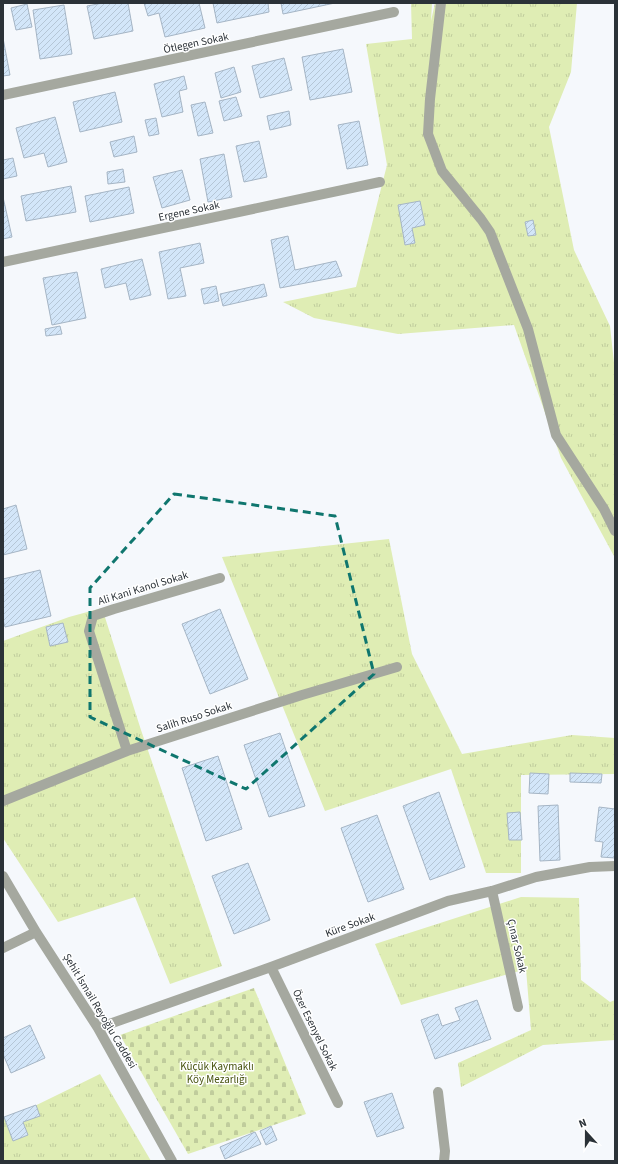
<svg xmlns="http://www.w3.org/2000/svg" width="618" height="1164" font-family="'Source Sans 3',sans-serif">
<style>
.grass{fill:url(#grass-tufts)}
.cemetery{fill:url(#cemetery-stones)}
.building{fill:url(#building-hatch);stroke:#a5b5c5}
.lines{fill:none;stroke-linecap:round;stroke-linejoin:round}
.minor{stroke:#a5a89f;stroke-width:10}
.marked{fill:none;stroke:#0f766e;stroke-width:3;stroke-dasharray:8 5;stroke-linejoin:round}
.labels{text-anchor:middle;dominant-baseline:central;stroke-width:3;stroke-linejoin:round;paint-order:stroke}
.street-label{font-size:11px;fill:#2b3238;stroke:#fff}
.park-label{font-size:11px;fill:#47530e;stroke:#fff}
</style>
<defs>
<pattern id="grass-tufts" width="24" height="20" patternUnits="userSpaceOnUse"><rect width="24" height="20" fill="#dfedb4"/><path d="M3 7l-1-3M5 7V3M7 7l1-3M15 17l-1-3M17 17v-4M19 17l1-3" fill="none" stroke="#c0cc9c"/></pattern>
<pattern id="cemetery-stones" width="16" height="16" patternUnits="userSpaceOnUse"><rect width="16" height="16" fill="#dfedb4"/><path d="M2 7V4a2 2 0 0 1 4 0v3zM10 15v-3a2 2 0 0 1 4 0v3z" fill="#c0cc9c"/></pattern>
<pattern id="building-hatch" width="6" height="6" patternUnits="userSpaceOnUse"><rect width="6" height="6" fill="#d3e6f9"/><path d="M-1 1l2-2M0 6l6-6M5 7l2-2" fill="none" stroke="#b5c6d6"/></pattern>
</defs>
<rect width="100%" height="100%" fill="#f5f8fc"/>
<path class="grass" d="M411,3H432L431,21L435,3H577L571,72L549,127L574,250L610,326L615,372V558L561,458L514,325L398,334L314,318L283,302L356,287L387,165L366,44L412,39Z
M389,539L412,654L462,754L572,735L615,738V774L521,775V873H486L451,769L325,811L222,557Z
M102,608L141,730L222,966L170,984L135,897L58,922L3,838V641L69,617Z
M521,897L579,898L581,980L610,1002L615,1000V1040L543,1045L461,1087L458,1063L531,1030L526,969L401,1005L375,944Z
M100,1074L151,1161H3V1114L6,1120Z"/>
<path class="cemetery" d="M254,988L306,1114L188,1154L120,1035Z"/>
<path class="building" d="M103,3H128L133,31L94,39L87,6Z
M144,3H199L205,28L165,37L159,13L148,16Z
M213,3H268L269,12L217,23Z
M281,3H335L283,14Z
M27,4L32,27L16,30L11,8Z
M64,5L72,54L40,59L33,10Z
M3,38L10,75L3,76Z
M343,49L352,92L310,100L302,57Z
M284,58L292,90L260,98L252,66Z
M234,67L241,92L221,98L215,73Z
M184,76L187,89L179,91L183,112L162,117L154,84Z
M115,92L122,122L80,132L73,102Z
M236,97L242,116L224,121L219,101Z
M205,102L213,133L198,136L191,105Z
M289,111L291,125L270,130L267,116Z
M55,117L67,162L48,167L44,153L24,158L16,128Z
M156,118L159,134L149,136L145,120Z
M359,121L368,165L347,169L338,125Z
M134,136L137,152L114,157L110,142Z
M259,141L267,177L244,182L236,146Z
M224,154L232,197L208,202L200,159Z
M13,158L17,176L3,179V160Z
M123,169L125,182L108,184L107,172Z
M182,170L190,200L162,208L153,177Z
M71,186L76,212L26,221L21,196Z
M129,187L134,213L90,222L85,196Z
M3,197L12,237L3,239Z
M420,201L425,225L412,228L415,243L405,245L398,205Z
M533,220L536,235L528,236L525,222Z
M288,236L295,270L336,261L342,276L280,288L271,240Z
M200,243L204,263L180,268L186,296L168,299L159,252Z
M142,259L151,295L130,300L126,283L105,288L101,269Z
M77,272L86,318L52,325L43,278Z
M264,284L267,296L223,306L220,294Z
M216,286L219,301L204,304L201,289Z
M60,326L62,334L46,336L45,329Z
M16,505L27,549L3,555V509Z
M40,570L51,616L5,627L3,620V579Z
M220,609L248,679L210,694L182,624Z
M63,623L68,642L50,646L46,627Z
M280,733L305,806L269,817L244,745Z
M218,756L242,829L206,841L182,768Z
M530,773L549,774L548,794L529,793Z
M570,773L602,774L601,783L570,782Z
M439,792L465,867L430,880L403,806Z
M558,805L560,860L540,861L538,806Z
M599,807L615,809V858L601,857L603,842L595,841Z
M520,812L522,840H509L507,813Z
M377,815L404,889L368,902L341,828Z
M248,863L270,920L234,934L212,876Z
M477,1000L491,1039L435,1059L421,1020L438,1014L442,1026L460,1020L455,1008Z
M30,1025L45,1058L11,1073L3,1054V1038Z
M392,1093L404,1128L377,1137L364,1102Z
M36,1105L40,1116L23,1122L28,1135L13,1141L4,1117Z
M271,1126L277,1140L266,1145L260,1131Z
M255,1132L261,1144L225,1159L220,1147Z"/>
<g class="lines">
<path class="minor" d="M441,3L430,99L428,134L442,171L481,219L490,232L528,329L556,435L604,509L615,531
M3,95L394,12
M3,262L380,182
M127,751L89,631L93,616L114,609L220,578
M3,801L127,751L302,695L397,667
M3,876L36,932L98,1028L172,1161
M492,891L518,1007
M3,948L36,932
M271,967L338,1103
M98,1028L271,967L448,901L492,891L536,877L590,867L615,866
M438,1092L445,1151L444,1161"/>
</g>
<path class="marked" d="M174,494L335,516L374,674L246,789L90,717V588Z"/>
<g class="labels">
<g class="street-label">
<text transform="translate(196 43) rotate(-12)">Ötlegen Sokak</text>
<text transform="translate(189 211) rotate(-12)">Ergene Sokak</text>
<text transform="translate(143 588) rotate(-17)">Ali Kani Kanol Sokak</text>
<text transform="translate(194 717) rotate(-18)">Salih Ruso Sokak</text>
<text transform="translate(350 925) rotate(-20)">Küre Sokak</text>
<text transform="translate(517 946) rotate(77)">Çınar Sokak</text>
<text transform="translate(100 1011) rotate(59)">Şehit İsmail Reyoğlu Caddesi</text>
<text transform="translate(315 1030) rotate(64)">Özer Esenyel Sokak</text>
</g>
<g class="park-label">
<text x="217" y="1066">Küçük Kaymaklı<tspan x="217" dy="13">Köy Mezarlığı</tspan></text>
</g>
</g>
<rect width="618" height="1164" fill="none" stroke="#2b3238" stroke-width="8"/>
<g transform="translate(586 1132) rotate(339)" stroke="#ffffff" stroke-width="3" paint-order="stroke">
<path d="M0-3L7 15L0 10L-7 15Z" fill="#2b3238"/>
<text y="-6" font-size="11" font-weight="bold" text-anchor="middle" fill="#2b3238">N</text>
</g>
</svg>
